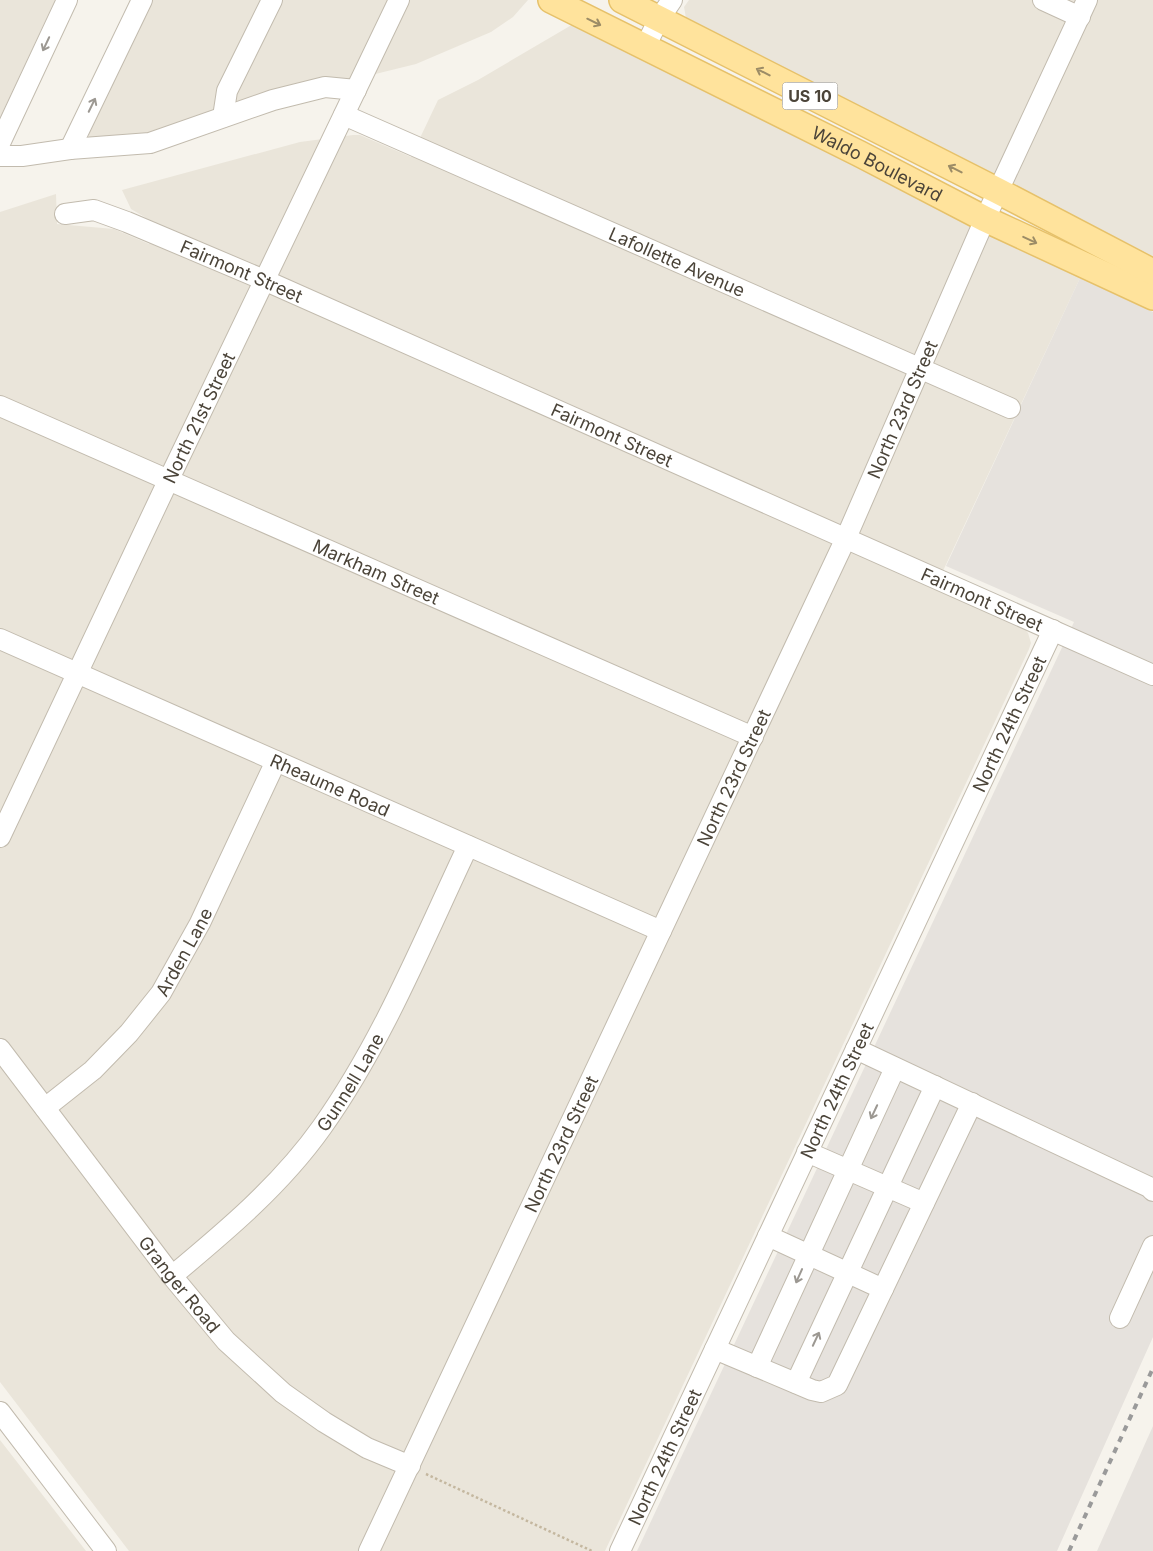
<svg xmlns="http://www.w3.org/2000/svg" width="1153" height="1551" font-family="Inter,sans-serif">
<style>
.residential{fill:#eae5da}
.industrial{fill:#e6e2dd}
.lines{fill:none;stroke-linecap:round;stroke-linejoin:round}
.minor-casing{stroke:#c2bbae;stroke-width:22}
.major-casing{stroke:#e6c16a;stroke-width:28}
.path{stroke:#c4b79f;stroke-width:2.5;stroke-dasharray:2.5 2.5;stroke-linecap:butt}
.minor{stroke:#fff;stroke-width:20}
.major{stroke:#ffe39c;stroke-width:25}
.rail{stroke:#9a9a9a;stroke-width:4;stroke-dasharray:6 6;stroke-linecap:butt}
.oneway{stroke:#9c8c66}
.oneway2{stroke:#9c9892}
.labels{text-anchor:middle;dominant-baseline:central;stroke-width:4;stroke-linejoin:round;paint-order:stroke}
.shield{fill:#fff;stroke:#817c74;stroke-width:1}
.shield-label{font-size:16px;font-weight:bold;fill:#4b4439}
.street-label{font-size:18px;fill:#4b4439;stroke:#fff}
</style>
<rect width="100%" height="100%" fill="#f6f3ec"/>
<path class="residential" d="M0,0H55L0,117Z
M152,0H528L513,17L491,32L416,64L347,81L171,132L89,138V133Z
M689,0H1153V256L689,22L686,18L684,7Z
M575,23L1080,278L935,588L1023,627L1028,633L1031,643L1029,649L605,1551H129L0,1382V212L56,194L57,224L114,229L149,244L158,225L131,209L122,190L300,142L353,135H360L411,157L438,100L478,80Z
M0,1440L86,1551H0Z"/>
<path class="industrial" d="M1080,278L1153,312V1337L1057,1551H637L1074,622L946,566Z
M1153,1426V1551H1097Z"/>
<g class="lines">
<g class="minor-casing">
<g id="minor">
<path d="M1043,0L1080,17"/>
<path d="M645,47L659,19L672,0"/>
<path id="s1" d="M344,115L1010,408"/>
<path d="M223,117L227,91L272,0"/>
<path d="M0,143L67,0"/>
<path d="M70,149L142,0"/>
<path d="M0,156H22L70,149L150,143L273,100L325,87L356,90"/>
<path id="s2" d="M65,214L94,210L127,222L264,280L1153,675"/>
<path id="s3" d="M0,406L753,737"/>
<path id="s4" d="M0,639L661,931"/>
<path id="s5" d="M0,837L169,479L399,0"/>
<path id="s6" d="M0,1049L172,1276L226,1341L283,1393L324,1422L367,1448L410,1466"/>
<path d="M856,1049L1149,1187L1153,1191"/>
<path id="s7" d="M45,1108L93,1070L129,1033L161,993L200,923L276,761"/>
<path d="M807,1152L924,1203"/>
<path d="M768,1236L883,1289"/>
<path id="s8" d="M172,1276C226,1231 281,1185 322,1127C383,1041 423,941 468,846"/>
<path d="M1120,1318L1153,1246"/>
<path d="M715,1349L812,1390L821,1392L837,1385L972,1103"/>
<path d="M757,1367L895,1068"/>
<path d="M796,1383L935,1086"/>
<path d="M0,1412L106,1551"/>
<path id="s9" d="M369,1551L846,538L985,219L1087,0"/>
<path id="s10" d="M620,1551L1053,630"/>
</g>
</g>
<g class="major-casing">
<g id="major">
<path id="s11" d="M551,0L860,154L985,219L1153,297"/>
<path d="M622,0L998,191L1153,272"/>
</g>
</g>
<path class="path" d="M426,1474L592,1551"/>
<use href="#minor" class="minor"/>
<use href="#major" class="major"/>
<path class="rail" d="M1069,1551L1153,1368"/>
</g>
<defs><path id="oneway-shaft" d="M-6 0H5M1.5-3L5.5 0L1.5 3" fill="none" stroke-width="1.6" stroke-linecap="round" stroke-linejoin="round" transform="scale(1.25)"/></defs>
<g class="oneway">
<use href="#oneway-shaft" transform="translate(594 22) rotate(26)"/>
<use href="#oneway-shaft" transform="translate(763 72) rotate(-153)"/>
<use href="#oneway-shaft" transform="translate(955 169) rotate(-153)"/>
<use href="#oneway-shaft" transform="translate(1030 240) rotate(25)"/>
</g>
<g class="oneway2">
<use href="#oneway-shaft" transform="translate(46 44) rotate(115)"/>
<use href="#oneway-shaft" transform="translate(92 105) rotate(-64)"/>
<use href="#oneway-shaft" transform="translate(874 1112) rotate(115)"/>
<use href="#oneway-shaft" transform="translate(799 1276) rotate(114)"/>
<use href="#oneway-shaft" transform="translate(816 1339) rotate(-65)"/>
</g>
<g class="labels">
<rect class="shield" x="782.5" y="82.5" width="55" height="27" rx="4"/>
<g class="shield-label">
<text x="810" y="96">US 10</text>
</g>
<g class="street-label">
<text stroke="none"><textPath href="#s11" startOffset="365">Waldo Boulevard</textPath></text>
<text stroke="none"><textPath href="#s1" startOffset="364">Lafollette Avenue</textPath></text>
<text stroke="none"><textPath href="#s2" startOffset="189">Fairmont Street</textPath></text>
<text stroke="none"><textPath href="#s9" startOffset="1260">North 23rd Street</textPath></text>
<text stroke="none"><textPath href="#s5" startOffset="464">North 21st Street</textPath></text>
<text stroke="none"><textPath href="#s2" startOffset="594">Fairmont Street</textPath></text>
<text stroke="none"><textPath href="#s3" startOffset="411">Markham Street</textPath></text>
<text stroke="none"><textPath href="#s2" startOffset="999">Fairmont Street</textPath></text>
<text stroke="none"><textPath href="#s10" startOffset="914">North 24th Street</textPath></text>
<text stroke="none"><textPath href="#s9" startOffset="855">North 23rd Street</textPath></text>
<text stroke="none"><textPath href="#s4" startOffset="361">Rheaume Road</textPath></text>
<text stroke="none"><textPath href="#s7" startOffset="211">Arden Lane</textPath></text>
<text stroke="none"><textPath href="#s8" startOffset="265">Gunnell Lane</textPath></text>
<text stroke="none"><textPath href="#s10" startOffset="509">North 24th Street</textPath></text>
<text stroke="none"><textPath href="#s9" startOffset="450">North 23rd Street</textPath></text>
<text stroke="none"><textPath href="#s6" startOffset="296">Granger Road</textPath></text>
<text stroke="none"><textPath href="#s10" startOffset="104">North 24th Street</textPath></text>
</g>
</g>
</svg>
